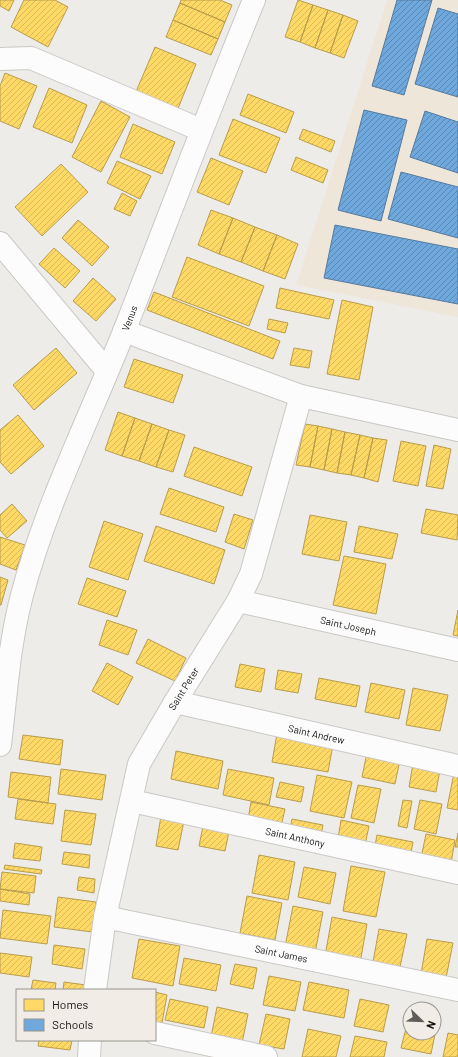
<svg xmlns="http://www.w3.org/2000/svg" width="458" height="1057" font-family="Barlow,sans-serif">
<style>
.education{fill:#efe6da}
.homes{fill:url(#homes-hatch);stroke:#b89d4c}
.schools{fill:url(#schools-hatch);stroke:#537a9e}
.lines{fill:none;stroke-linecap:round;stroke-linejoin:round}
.minor-casing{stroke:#cac8c6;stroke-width:24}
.minor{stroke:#fcfcfc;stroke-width:22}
.labels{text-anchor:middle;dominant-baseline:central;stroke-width:4;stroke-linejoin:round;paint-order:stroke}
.street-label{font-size:10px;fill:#11100e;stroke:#f1ede6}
</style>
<defs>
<pattern id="homes-hatch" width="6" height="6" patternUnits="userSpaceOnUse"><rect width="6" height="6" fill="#ffd966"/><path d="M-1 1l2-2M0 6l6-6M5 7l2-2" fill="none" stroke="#dab957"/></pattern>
<pattern id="schools-hatch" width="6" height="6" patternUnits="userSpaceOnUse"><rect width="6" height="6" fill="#6fa8dc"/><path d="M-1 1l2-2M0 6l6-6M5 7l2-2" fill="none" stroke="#5a87b1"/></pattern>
</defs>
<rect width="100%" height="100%" fill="#eeece9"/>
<path class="education" d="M387,0H458V317L296,285Z"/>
<path class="homes" d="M0,0H14L9,11L0,6Z
M24,0H55L68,7L48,47L11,27Z
M181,0H220L232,5L225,22L180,3Z
M298,0L313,5L300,42L285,37Z
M180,3L225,22L218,39L173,20Z
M313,5L328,10L315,48L300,42Z
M328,10L343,15L330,53L315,48Z
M343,15L358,21L344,58L330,53Z
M173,20L218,39L211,55L166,37Z
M155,47L196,64L177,111L135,94Z
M5,73L37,86L19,129L0,121V86Z
M49,88L87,105L72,143L33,127Z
M248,94L294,112L286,133L240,115Z
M101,101L130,117L101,172L72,157Z
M233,119L280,138L266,173L219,155Z
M133,124L175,142L162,174L120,157Z
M303,129L335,141L331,152L299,139Z
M296,157L328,170L323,183L291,170Z
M211,158L243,171L229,205L197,192Z
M117,161L151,176L140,199L107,183Z
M61,164L88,192L42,236L15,207Z
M122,193L137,201L130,216L114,209Z
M211,210L233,218L219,254L198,245Z
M233,218L255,227L241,262L219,254Z
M78,220L109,247L92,266L62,238Z
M255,227L277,235L263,271L241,262Z
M277,235L298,244L285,279L263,271Z
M54,248L80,271L65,288L39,264Z
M187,257L264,286L249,326L172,297Z
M93,278L116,299L96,321L73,301Z
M280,288L334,300L329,319L276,308Z
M154,292L280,341L273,359L147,310Z
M342,300L373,307L359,380L327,374Z
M269,319L288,323L285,333L267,329Z
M56,348L77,373L34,410L13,385Z
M294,348L312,351L309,368L290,365Z
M134,359L183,375L173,403L124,387Z
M118,412L135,418L122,456L105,450Z
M18,415L44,446L11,474L0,462V430Z
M135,418L152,424L139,461L122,456Z
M152,424L169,430L156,467L139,461Z
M305,424L318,426L310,467L296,465Z
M318,426L332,429L324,470L310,467Z
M332,429L345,432L337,473L324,470Z
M169,430L185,435L173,472L156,467Z
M345,432L360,435L351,475L337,473Z
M360,435L373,438L364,478L351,475Z
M373,438L387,440L378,482L364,478Z
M401,441L426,446L418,486L393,481Z
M434,445L451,449L443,489L426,486Z
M194,447L252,467L242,496L184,476Z
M169,488L224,507L216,532L160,514Z
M12,504L27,521L7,538L0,530V515Z
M426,509L458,515L457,540L421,533Z
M234,514L253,520L244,549L225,542Z
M310,515L347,522L339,561L302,554Z
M104,521L143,534L128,580L89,567Z
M156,526L225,550L214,584L144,561Z
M359,526L398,534L392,559L354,552Z
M0,537L25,545L16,570L0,564Z
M344,556L386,564L376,614L333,605Z
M0,577L8,580L1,605H0Z
M87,578L126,591L117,617L78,604Z
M458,610V636L453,635Z
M107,620L137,630L128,655L99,645Z
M148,639L186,658L175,681L136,663Z
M107,663L133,677L118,705L92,691Z
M240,664L265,669L261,692L235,687Z
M278,670L302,674L298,693L275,689Z
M319,678L360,686L356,707L315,699Z
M371,683L405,690L399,719L365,712Z
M413,688L448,695L440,731L406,725Z
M278,728L334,739L328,772L272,762Z
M23,735L63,740L60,765L19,759Z
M368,748L401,755L395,784L362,777Z
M176,751L223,761L218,789L171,779Z
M414,758L441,764L436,792L409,787Z
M455,768H458V810L447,808Z
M61,769L106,775L102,800L58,794Z
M228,769L274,778L269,805L223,795Z
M11,772L51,777L48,803L8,797Z
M317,775L352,782L344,818L310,811Z
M280,782L304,787L301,802L276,797Z
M358,785L381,789L374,823L351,818Z
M18,799L56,804L53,824L15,819Z
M403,800L412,801L407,828L398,826Z
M420,800L442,804L436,834L414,829Z
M251,802L285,809L280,831L247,825Z
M65,810L96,814L91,845L61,841Z
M161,816L184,821L178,850L156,846Z
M292,819L323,825L320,840L289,834Z
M341,820L369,826L364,850L337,845Z
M204,821L230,827L225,851L199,846Z
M458,833V847H455Z
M426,834L455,840L450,869L420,863Z
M377,835L413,842L410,858L374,851Z
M15,843L42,847L40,861L13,858Z
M64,852L90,855L89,868L62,864Z
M259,855L295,862L288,900L252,893Z
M5,865L42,870L41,874L4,869Z
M351,866L385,872L376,917L343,911Z
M304,867L336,873L330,904L298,897Z
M2,872L36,876L34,893L0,889Z
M79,877L95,879L94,893L77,890Z
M0,889L30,894L29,905L0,901Z
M247,896L282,903L275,940L240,933Z
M58,897L96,902L92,932L54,927Z
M293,906L323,912L314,958L284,952Z
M3,910L51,916L47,944L0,938Z
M332,917L367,924L360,963L325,956Z
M379,929L407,934L400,967L373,962Z
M139,939L180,946L173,986L132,978Z
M427,939L453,943L446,978L421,974Z
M54,945L85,949L82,969L52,964Z
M0,953L32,957L29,977L0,973Z
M184,958L221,965L216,991L179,984Z
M235,964L257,968L253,989L230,984Z
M269,976L301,982L295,1011L263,1005Z
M33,980L56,983L55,990H31Z
M64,982L86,985V990H63Z
M309,982L349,990L344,1018L303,1010Z
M155,992L167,995L162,1023L155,1022Z
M170,999L208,1007L204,1028L165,1020Z
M360,999L389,1005L383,1032L354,1026Z
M217,1007L248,1014L241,1048L210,1042Z
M266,1014L290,1019L284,1049L259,1045Z
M406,1028L410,1029V1033L435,1034L431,1054L401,1048Z
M308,1029L341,1036L336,1057H302Z
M448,1033L458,1035V1057H443Z
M355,1036L387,1042L384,1057H350Z
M39,1040H72L70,1050L38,1046Z"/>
<path class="schools" d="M397,0H432L404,95L372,86Z
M438,8L458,14V97L415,84Z
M364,110L407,120L381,221L338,210Z
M425,111L458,122V173L410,157Z
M401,172L458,187V238L388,219Z
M335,225L458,249V304L324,278Z"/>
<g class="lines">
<g class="minor-casing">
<g id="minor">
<path d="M0,59L31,58L201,130"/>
<path d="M0,243L107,371"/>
<path d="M124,331L301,396L458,430"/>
<path id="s1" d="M238,601L458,650"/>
<path id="s2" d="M175,702L458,766"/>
<path id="s3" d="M0,745C6,695 9,644 22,595C46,504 90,417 125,329C168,219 209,109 254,0"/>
<path id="s4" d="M132,801L458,873"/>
<path id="s5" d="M105,917L458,990"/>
<path id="s6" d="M95,990L105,917L139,764L175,702L238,601L251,574L301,396"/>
<path d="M155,1033L266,1057"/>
<path d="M89,1057L90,1040"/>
</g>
</g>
<use href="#minor" class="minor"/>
</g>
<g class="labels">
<g class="street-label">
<text stroke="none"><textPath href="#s3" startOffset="449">Venus</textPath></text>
<text stroke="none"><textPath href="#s1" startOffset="113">Saint Joseph</textPath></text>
<text stroke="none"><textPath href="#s6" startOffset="318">Saint Peter</textPath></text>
<text stroke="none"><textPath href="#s2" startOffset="145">Saint Andrew</textPath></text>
<text stroke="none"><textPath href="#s4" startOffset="167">Saint Anthony</textPath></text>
<text stroke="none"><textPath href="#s5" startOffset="180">Saint James</textPath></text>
</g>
</g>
<rect x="16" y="989" width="140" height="52" fill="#f1ede6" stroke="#979590"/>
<rect x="24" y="999" width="20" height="12" fill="#ffd966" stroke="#979590"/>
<text x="52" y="1009" font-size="12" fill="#11100e">Homes</text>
<rect x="24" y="1019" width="20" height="12" fill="#6fa8dc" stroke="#979590"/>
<text x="52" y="1029" font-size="12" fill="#11100e">Schools</text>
<g transform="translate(422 1021) rotate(113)"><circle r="19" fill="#f1ede6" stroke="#979590"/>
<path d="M0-3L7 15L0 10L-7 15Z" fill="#5e5d5b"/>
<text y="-6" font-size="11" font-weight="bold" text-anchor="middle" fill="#11100e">N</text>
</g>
</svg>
